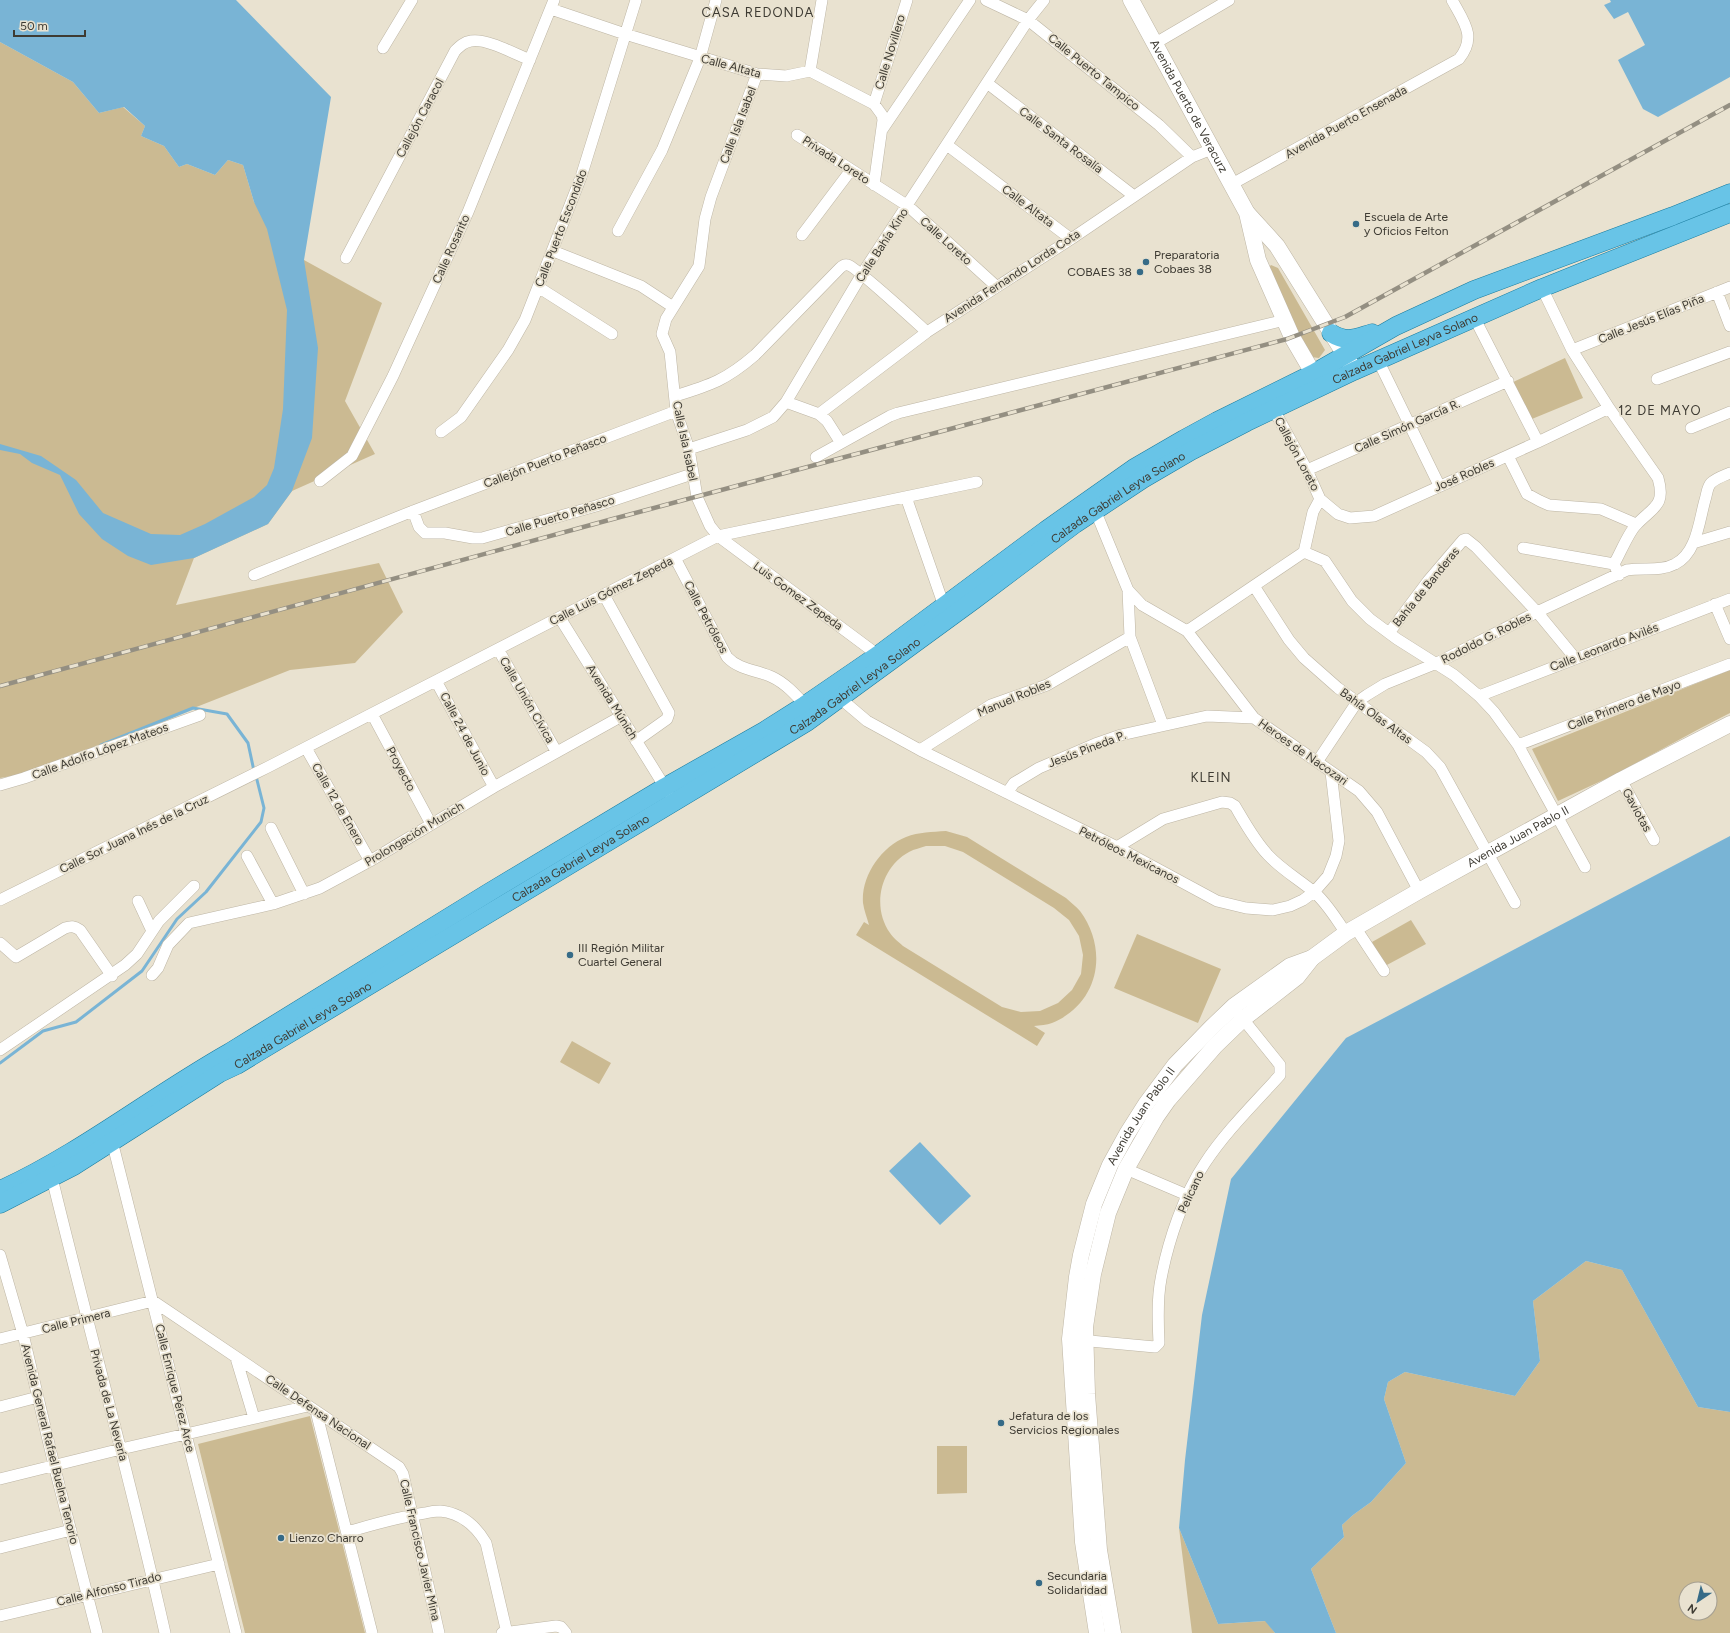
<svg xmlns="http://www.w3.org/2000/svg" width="1730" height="1633" font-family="Figtree,sans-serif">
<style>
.green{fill:#cbba92;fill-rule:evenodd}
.water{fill:#79b4d5}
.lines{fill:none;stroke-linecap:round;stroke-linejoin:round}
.stream{stroke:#79b4d5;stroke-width:3}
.street-casing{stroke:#bdb5a4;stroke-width:12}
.secondary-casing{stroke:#bdb5a4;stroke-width:17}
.primary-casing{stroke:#187b9e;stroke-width:19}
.street{stroke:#fff;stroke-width:11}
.secondary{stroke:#fff;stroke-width:16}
.primary{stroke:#68c4e7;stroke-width:18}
.rail-casing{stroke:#948f82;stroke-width:4.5}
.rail{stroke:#e9e2d0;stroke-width:3;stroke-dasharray:9;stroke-linecap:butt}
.poi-dot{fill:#366b87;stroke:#e9e2d0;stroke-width:1.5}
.labels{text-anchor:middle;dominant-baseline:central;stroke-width:3.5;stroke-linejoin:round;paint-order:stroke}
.street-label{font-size:12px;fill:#3e3b33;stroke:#e9e2d0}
.poi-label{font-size:12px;fill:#3e3b33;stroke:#e9e2d0;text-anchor:start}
.neighbourhood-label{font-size:13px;letter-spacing:1px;fill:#3e3b33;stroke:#e9e2d0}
</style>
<rect width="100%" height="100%" fill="#e9e2d0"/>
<path class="green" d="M0,42L73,82L99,113L123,107L145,126L141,136L164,146L179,167L187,164L215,175L228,160L243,165L254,202L304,260L382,303L345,401L375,454L292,491L268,524L194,558L176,605L379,563L403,612L355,663L290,670L29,773L0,778Z
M1271,265L1278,268L1325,350L1319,358L1311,357L1305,351L1267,269Z
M1565,358L1583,398L1527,421L1509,384Z
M1730,670V713L1699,729L1614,775L1558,801L1532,749Z
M946,831L967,837L1066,898C1070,902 1076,906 1080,911C1109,950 1099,1004 1052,1023C1047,1025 1040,1025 1034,1026L1045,1033L1037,1046L856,935L864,922L869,925C867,918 864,910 863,903C861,876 881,847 906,837C919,832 932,832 946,831ZM926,846H945L963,852L1054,908L1069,920L1079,936L1083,955L1081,974L1072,990L1058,1003L1040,1011L1021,1012L1002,1007L903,946C899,942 893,938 890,933C871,906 881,867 909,852C914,849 921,848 926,846Z
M1411,920L1426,944L1385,966L1372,942Z
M1137,934L1221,969L1198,1023L1114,988Z
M572,1041L611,1063L599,1084L560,1062Z
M1586,1261L1622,1270L1698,1407L1730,1412V1633H1336L1311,1569L1344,1537L1342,1525L1353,1515L1371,1502L1406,1463L1384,1399L1388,1382L1405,1372L1515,1396L1540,1361L1533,1301ZM1686,1589H1710V1613H1686Z
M310,1416L365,1633H245L198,1444Z
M937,1446H967V1493L937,1494Z
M1179,1528L1218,1624L1266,1621L1275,1633H1192Z"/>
<path class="water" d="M0,0H236L331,97L304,260L318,348L312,438L292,491L268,524L194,558L151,565L128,556L102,539L79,514L60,475L32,463L20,454L0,450V444L41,456L76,480L103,513L151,534L180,535L205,524L254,497L267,485L274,468L283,409L287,310L267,229L254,202L243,165L228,160L215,175L187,164L179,167L164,146L141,136L145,126L124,107L99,113L73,82L0,42Z
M1610,0H1730V77L1658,117L1643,109L1618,60L1645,45L1628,12L1614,19L1604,5L1611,2Z
M1730,836V1412L1698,1407L1622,1270L1586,1261L1533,1301L1540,1361L1515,1396L1405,1372L1388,1382L1384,1399L1406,1463L1371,1502L1353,1515L1342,1525L1344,1537L1311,1569L1336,1633H1275L1265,1621L1218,1624L1179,1528L1185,1460L1202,1315L1231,1179L1346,1038Z
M920,1142L971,1196L940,1225L889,1171Z"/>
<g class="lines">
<path class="stream" d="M101,745L193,708L227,714L248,743L254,771
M0,1063L43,1031L76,1022L142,971L177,919L206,892L261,822L264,808L256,776"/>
<g class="street-casing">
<path id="street" d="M986,0L1028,20L1159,125L1192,157
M551,9L625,34L757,74L786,76L810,71L874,104L882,115L883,120L874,185
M1154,44L1229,0
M383,48L412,0
M810,71L822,0
M757,74L711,197L705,219L699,266L666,319L662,334L670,352L676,411L689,449L697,497L710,526L718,536L878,655
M987,83L1134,196
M874,104L907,0
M882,130L970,0
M797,135L908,206L996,286
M947,145L1071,239
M1232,184L1459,59C1477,37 1464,22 1452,0
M618,231L662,150L700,58L716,0
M802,235L851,170
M553,251L641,286L673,307
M346,258L455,51C460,46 464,42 471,41C486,38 515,54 530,60
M538,287L612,334
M1542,288L1572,350L1609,408L1658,478C1666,506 1653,507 1637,524C1629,531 1620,554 1614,564L1619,575
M1717,292L1730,326
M1475,319L1538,442
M1572,350L1730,287
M1378,360L1439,485
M1657,379L1730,352
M675,396C711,385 726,380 755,355L840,268C842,266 845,264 848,265C855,266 917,323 927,332
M786,402L819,414L827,421L841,443
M1274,410L1307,470L1320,499L1338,514L1350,518L1374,516L1538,442L1609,408
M819,414L927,332L1071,239L1192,157L1212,149
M1691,428L1730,412
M441,432L461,417L508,350L525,320L581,177L636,0
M689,449L747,430L773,417L786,402L862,274L1028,20L1044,0
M1508,456L1527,494L1540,501L1549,505L1601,509L1636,524
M816,457L890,416L898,413L1285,320
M1307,470L1508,381
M320,481L352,456L393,376L468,212L554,0
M906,497L944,606
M1320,499L1313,512L1304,552L1325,561L1352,601L1370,619L1397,639L1454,675L1479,696L1494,712L1518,745L1585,867
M1095,510L1128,590L1142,605L1187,631L1254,718L1359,791L1377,812L1419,891
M413,511L419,527L425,533H445L473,538H482L596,506L692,474
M1693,543L1730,532
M1523,548L1614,564
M675,558L727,657C739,670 757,670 772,677C785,683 795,694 805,705
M254,575L413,511L676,411
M1254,586L1289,640L1304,658L1338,688L1426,752L1440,767L1515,903
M1128,590L1130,637L1163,725
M604,595L669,713L667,719L636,741
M1715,604L1730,639
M560,618L668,792
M1187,631L1304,552
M1389,633L1428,581L1463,540L1466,539L1476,547L1537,612L1575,658
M498,649L556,751
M436,681L494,787
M1479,696L1730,599
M841,699L867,721L920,750L1117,847L1217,901L1246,908L1273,910L1290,906L1303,900L1314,892L1328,876L1336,856L1339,841L1331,772
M372,714L431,824
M1518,745L1730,664
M306,748L370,861
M920,750L991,705L1047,685L1130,637
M1317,762L1357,702L1367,695L1385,684L1437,663L1537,612L1627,570C1643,567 1660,572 1675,564C1697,553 1699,521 1705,500C1707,494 1707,487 1711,483C1716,478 1723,476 1730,473
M1621,780L1654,840
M0,785L24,778L200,715
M1007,793L1014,783L1039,768L1095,744L1121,735L1207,716L1254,718
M271,828L304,894
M1117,847L1163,819L1222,802L1230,803L1235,806C1245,823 1254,840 1268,855C1281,869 1298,879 1314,892C1327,903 1336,919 1346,933
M247,856L273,904
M0,900L268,767L718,536L977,482
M138,901L152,931
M1355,927L1384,971
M0,943L16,957L65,928C71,926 74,926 80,930L112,976
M152,975L158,968L168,945L189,923L273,904L320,888L370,861L494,787L620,717
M0,1050L125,965L137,954L159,921L194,886
M111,1137L236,1633
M1126,1169L1187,1195
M52,1178C89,1330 131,1481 165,1633
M0,1255L23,1334L54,1465L97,1633
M0,1339L153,1301L399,1467L403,1474L439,1633
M1079,1340L1155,1347L1159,1343C1158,1322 1157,1299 1161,1279C1168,1241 1184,1194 1205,1163C1226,1131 1255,1103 1280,1075V1065L1239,1014
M236,1358L254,1418
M0,1407L38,1397
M316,1411L372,1633
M0,1479L121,1449L308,1406
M347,1532C372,1525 398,1517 425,1513C429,1512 435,1511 440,1511C461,1513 476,1526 486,1543L507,1633
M0,1548L71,1530
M0,1616L219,1564
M502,1633L556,1626L561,1627L566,1633"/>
</g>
<g class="secondary-casing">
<g id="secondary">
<path id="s1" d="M1131,0L1247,213L1258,260L1292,337L1320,385"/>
<path d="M1248,214L1277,246L1352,366"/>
<path id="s2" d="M1097,1633L1083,1542L1070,1339L1077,1277L1081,1255L1094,1204L1110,1165L1127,1134L1146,1104L1175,1065L1211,1028L1234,1006L1290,966L1312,958"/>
<path id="s3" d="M1113,1633L1099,1550L1087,1394L1085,1327L1093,1274L1108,1213L1126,1169L1156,1117L1168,1100L1215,1046L1243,1019L1297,977L1312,958L1346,933L1419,891L1621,780L1730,724"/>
</g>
</g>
<g class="primary-casing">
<g id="primary">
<path d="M1331,333C1347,343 1355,338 1372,333"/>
<path d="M0,1190C81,1153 152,1096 230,1052L488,893L665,787L764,731L805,705L878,655L1046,530L1134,468L1184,439L1217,421L1314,373L1396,326L1474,290L1673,216L1730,193"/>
<path id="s4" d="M0,1204L74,1166L220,1073L237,1065L807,722L974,600L1075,524L1143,479L1191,451L1247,422L1354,371L1542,288L1730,213"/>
</g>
</g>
<use href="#street" class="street"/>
<use href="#secondary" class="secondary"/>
<use href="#primary" class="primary"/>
<g class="rail-casing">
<path id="rail" d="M0,686L609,520L1287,339L1345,317L1730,105"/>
</g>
<use href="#rail" class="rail"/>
</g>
<g class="poi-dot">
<circle cx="1356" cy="224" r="4"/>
<circle cx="1146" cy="262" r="4"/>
<circle cx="1140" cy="272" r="4"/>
<circle cx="570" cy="955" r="4"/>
<circle cx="1001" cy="1423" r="4"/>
<circle cx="281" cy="1538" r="4"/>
<circle cx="1039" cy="1583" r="4"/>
</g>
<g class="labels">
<g class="street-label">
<text transform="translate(890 52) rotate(-73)">Calle Novillero</text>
<text transform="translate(731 66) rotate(15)">Calle Altata</text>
<text transform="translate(1094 72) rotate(39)">Calle Puerto Tampico</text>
<text stroke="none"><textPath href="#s1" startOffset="121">Avenida Puerto de Veracurz</textPath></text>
<text transform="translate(420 118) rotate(-62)">Callejón Caracol</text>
<text transform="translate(1346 122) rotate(-29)">Avenida Puerto Ensenada</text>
<text transform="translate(738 125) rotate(-69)">Calle Isla Isabel</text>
<text transform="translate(1061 140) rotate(37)">Calle Santa Rosalía</text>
<text transform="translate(836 160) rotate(33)">Privada Loreto</text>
<text transform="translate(1028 206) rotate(37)">Calle Altata</text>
<text transform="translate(561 228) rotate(-69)">Calle Puerto Escondido</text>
<text transform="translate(946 241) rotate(42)">Calle Loreto</text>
<text transform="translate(882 245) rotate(-57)">Calle Bahía Kino</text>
<text transform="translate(451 249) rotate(-66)">Calle Rosarito</text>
<text transform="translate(1012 276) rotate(-33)">Avenida Fernando Lorda Cota</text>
<text transform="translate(1651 319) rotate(-22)">Calle Jesús Elías Piña</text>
<text stroke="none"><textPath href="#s4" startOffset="1648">Calzada Gabriel Leyva Solano</textPath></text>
<text transform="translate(1407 426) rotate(-24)">Calle Simón García R.</text>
<text transform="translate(685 441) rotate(78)">Calle Isla Isabel</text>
<text transform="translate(1297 454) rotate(62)">Callejón Loreto</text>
<text transform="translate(545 461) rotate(-21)">Callejón Puerto Peñasco</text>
<text transform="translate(1464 475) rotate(-24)">José Robles</text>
<text stroke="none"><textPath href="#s4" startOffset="1324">Calzada Gabriel Leyva Solano</textPath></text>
<text transform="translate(560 516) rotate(-17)">Calle Puerto Peñasco</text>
<text transform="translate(1426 587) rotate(-51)">Bahía de Banderas</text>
<text transform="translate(611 591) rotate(-27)">Calle Luis Gómez Zepeda</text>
<text transform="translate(798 596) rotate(36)">Luis Gomez Zepeda</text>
<text transform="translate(706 617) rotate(62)">Calle Petróleos</text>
<text transform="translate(1486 638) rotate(-27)">Rodoldo G. Robles</text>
<text transform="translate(1604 647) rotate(-21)">Calle Leonardo Avilés</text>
<text stroke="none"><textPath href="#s4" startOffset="1000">Calzada Gabriel Leyva Solano</textPath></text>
<text transform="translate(1014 698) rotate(-23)">Manuel Robles</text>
<text transform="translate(527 700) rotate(60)">Calle Unión Cívica</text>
<text transform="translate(612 702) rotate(58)">Avenida Múnich</text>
<text transform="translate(1624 705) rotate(-21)">Calle Primero de Mayo</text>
<text transform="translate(1376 716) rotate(36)">Bahía Olas Altas</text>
<text transform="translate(465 734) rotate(62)">Calle 24 de Junio</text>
<text transform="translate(1087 749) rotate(-21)">Jesús Pineda P.</text>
<text transform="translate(100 751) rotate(-20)">Calle Adolfo López Mateos</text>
<text transform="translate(1303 752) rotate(35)">Heroes de Nacozari</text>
<text transform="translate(401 769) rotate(62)">Proyecto</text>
<text transform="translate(338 804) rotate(60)">Calle 12 de Enero</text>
<text transform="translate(1637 810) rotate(61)">Gaviotas</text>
<text transform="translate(134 834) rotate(-26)">Calle Sor Juana Inés de la Cruz</text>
<text transform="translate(414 834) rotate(-31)">Prolongación Munich</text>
<text stroke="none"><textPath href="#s3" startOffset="995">Avenida Juan Pablo II</textPath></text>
<text transform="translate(1129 855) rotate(27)">Petróleos Mexicanos</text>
<text stroke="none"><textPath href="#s4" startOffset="676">Calzada Gabriel Leyva Solano</textPath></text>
<text stroke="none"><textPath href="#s4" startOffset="352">Calzada Gabriel Leyva Solano</textPath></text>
<text stroke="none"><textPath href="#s2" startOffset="533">Avenida Juan Pablo II</textPath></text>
<text transform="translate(1191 1192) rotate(-65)">Pelicano</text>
<text transform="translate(76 1321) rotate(-14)">Calle Primera</text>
<text transform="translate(175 1388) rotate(76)">Calle Enrique Pérez Arce</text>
<text transform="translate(109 1405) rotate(75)">Privada de La Nevería</text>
<text transform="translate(318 1412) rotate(34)">Calle Defensa Nacional</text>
<text transform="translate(50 1444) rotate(76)">Avenida General Rafael Buelna Tenorio</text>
<text transform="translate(420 1550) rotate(77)">Calle Francisco Javier Mina</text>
<text transform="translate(109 1589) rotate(-14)">Calle Alfonso Tirado</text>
</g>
<g class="poi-label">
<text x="1364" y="217">Escuela de Arte<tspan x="1364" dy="14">y Oficios Felton</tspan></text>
<text x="1154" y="255">Preparatoria<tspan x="1154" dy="14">Cobaes 38</tspan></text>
<text x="1132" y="272" text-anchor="end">COBAES 38</text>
<text x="578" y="948">III Región Militar<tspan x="578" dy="14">Cuartel General</tspan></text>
<text x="1009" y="1416">Jefatura de los<tspan x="1009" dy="14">Servicios Regionales</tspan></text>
<text x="289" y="1538">Lienzo Charro</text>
<text x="1047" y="1576">Secundaria<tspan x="1047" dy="14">Solidaridad</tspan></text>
</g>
<g class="neighbourhood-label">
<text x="758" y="12">CASA REDONDA</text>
<text x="1660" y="410">12 DE MAYO</text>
<text x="1211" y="777">KLEIN</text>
</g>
</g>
<g transform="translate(1698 1601) rotate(215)"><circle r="19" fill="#e9e2d0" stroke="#a59f91"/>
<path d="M0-3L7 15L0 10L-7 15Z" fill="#366b87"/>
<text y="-6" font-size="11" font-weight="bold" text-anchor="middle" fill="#3e3b33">N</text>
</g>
<path d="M14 30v6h71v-6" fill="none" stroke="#3e3b33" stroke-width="2"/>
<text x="20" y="30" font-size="12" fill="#3e3b33" stroke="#e9e2d0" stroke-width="3" paint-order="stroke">50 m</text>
</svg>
